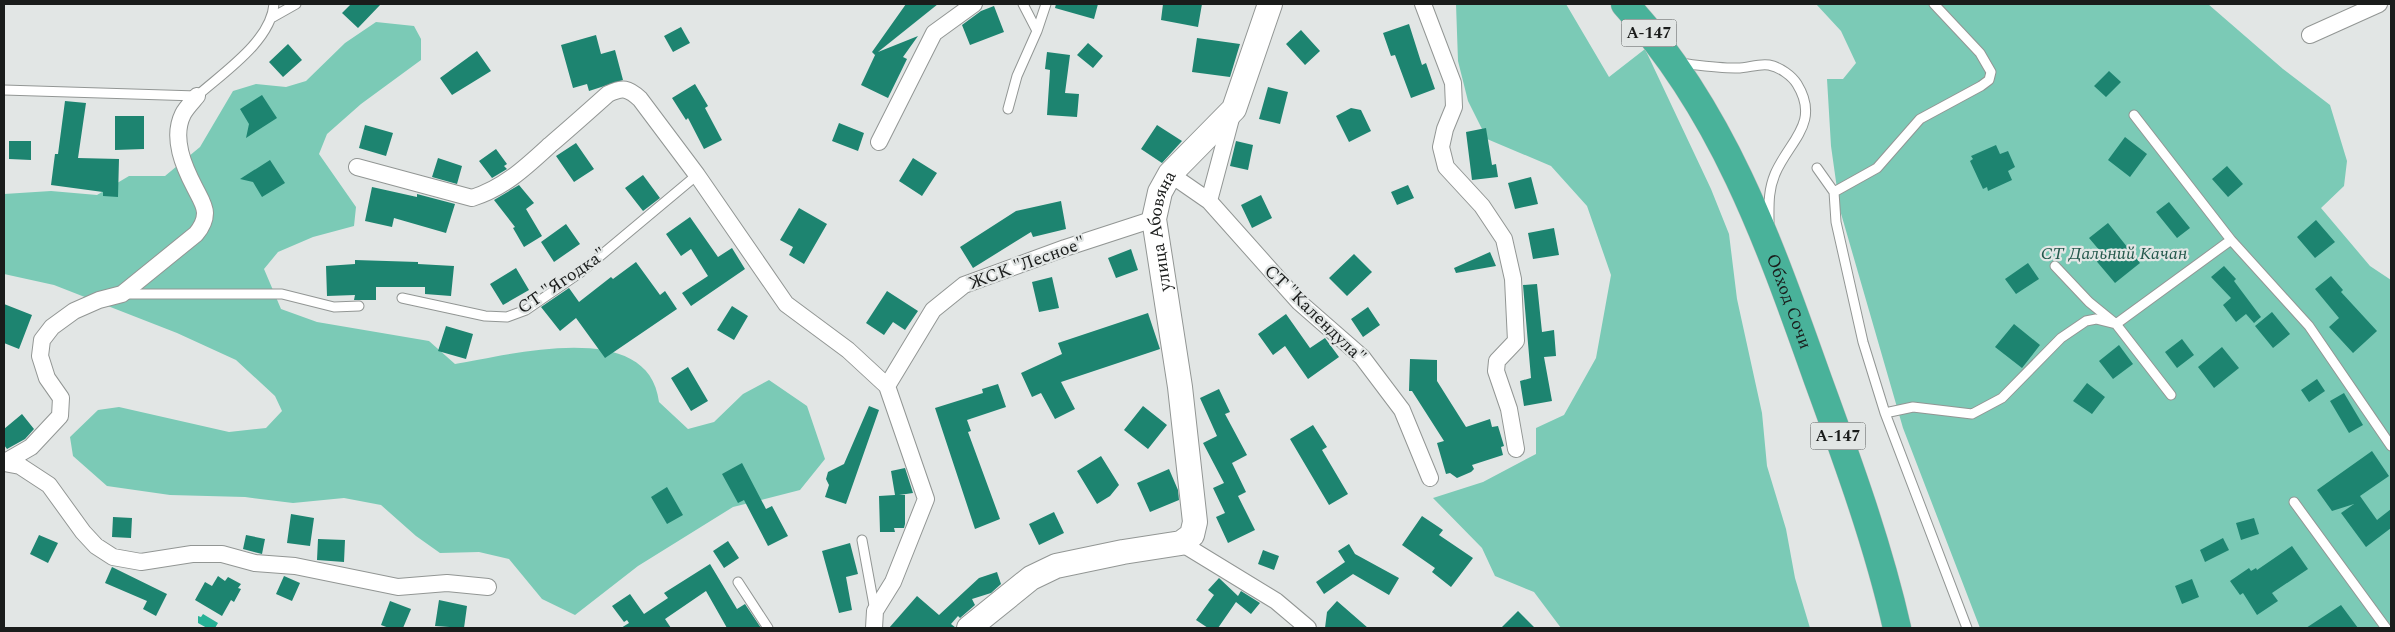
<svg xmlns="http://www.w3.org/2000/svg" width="2395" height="632" font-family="Spectral,serif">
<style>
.green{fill:#7bcab6}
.water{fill:#27b196}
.building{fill:#1d8470}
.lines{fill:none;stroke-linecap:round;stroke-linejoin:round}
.lane-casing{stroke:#929694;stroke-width:11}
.street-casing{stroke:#929694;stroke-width:18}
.secondary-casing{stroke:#929694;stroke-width:26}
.highway-casing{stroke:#bfbfbf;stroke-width:29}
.lane{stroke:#fff;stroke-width:9}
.street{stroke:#fff;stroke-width:16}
.secondary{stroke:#fff;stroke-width:24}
.highway{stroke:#49b29a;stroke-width:28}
.labels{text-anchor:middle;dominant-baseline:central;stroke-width:4.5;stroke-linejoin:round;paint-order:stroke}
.shield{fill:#e2e6e5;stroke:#565958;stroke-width:1}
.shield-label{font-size:16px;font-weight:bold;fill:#1a1c1b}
.street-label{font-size:18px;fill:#1a1c1b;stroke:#e2e6e5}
.park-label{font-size:18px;font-style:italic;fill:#25594d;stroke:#e2e6e5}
</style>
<rect width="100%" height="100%" fill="#e2e6e5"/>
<path class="green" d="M1456,4H1566L1609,77L1645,49L1711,189L1729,234L1737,299L1762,413L1767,466L1786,529L1795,578L1810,628H1561L1534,592L1495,576L1482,548L1433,498L1483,482L1536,454V428L1564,415L1596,358L1611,275L1587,206L1551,166L1487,139L1468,101L1458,61Z
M1816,4H2208L2283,69L2330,105L2347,161L2344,186L2321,208L2370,266L2391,280V628H1980L1903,428L1840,210L1831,146L1827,79H1843L1856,63L1841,31Z
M376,22L414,26L421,39V60L361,104L327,134L319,154L356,207L354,226L313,237L278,252L264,269L281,309L317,322L429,341L455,364C510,355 649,317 659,402L688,429L714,422L743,394L769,380L807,406L825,459L800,490L733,507L638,566L575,615L542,599L509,559L479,552L440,553L416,536L381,505L344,498L293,503L245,497L170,495L107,486L73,456L70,437L98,410L119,407L229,432L266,428L282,411L275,396L236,360L177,333L54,285L4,274V194L51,191L97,195L129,176H165L200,147L233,91L256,84L286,87L306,81L345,43Z"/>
<path class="water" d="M203,614L218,623L215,628H207L198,623V616L201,617Z"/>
<path class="building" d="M351,4H381L358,28L342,13Z
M906,4H938L878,52L918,36L903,57L907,59L888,98L861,85L876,53L875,55L872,52Z
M1056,4H1098L1094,19L1055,8Z
M1163,4H1202L1198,27L1161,20Z
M994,6L1004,32L970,45L962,25L981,11Z
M1409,24L1422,65L1426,63L1435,89L1411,98L1395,55L1391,56L1383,33Z
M681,27L690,43L673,52L664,36Z
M1301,30L1320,51L1305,65L1286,44Z
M596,35L601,54L615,50L623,80L589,91L587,84L573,88L561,45Z
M1197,38L1240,44L1230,77L1192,72Z
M1088,43L1103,56L1093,68L1077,55Z
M288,44L302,60L283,77L269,62Z
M477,51L491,71L452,95L440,78Z
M1047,52L1070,55L1065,93L1079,94L1077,117L1047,115L1050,70L1045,69Z
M2109,71L2121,82L2106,97L2094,86Z
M695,84L708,106L705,108L722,140L704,149L688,118L686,120L672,98Z
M1268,87L1288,92L1280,124L1259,119Z
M262,95L277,118L246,138L249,124L240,109Z
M65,101L86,103L78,158L119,159L118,197L103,196V192L51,185L55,154H58Z
M1351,108L1361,110L1371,131L1349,142L1336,116Z
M115,116H144V149L115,150Z
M839,123L864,133L858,151L832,141Z
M365,125L393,133L386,156L359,148Z
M1157,125L1182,141L1162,163L1141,149Z
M1486,128L1492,165L1496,164L1498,177L1472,180L1466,132Z
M2125,137L2147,154L2130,177L2108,160Z
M9,141H31V160L9,159Z
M1236,141L1253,145L1248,170L1230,166Z
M576,143L594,169L574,182L556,156Z
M1996,145L2000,154L2008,151L2015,167L2008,171L2012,180L1988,191L1987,187L1983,189L1970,161L1973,159L1971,156Z
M496,149L507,164L504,166L507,169L492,178L479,161Z
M438,158L462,166L457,184L432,177Z
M913,158L937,173L922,196L899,181Z
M270,160L285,183L262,197L253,182L240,179Z
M2227,166L2243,184L2228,197L2212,179Z
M643,175L660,198L643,211L625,188Z
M1531,177L1538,204L1515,209L1508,183Z
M519,185L534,203L526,209L542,236L524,247L513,228L515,227L494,200Z
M1408,185L1414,198L1397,205L1391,192Z
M372,187L417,197V194L455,204L446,233L394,218L392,227L365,221Z
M1261,195L1272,218L1252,228L1241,205Z
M1061,201L1066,229L1033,237L1031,232L973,268L960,247L1016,211Z
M2169,202L2190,228L2177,238L2156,212Z
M799,208L827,224L804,264L789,255L793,247L780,240Z
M690,217L718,257L732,248L745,269L691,306L682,293L708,276L691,249L681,256L666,234Z
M2316,220L2335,242L2315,258L2297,237Z
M2108,223L2140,263L2115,283L2093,257L2100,251L2089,238Z
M566,224L580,244L554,262L541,242Z
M1554,228L1559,255L1533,259L1528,233Z
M1131,249L1138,270L1116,278L1108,258Z
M1490,252L1496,266L1456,273L1454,268Z
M1354,254L1372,272L1347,296L1329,278Z
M355,260L418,262V264L454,266L451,296L425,294V287H376V300H354L355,295L327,296L326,266L355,264Z
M636,262L660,295L665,291L677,309L605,358L576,318L560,331L541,307L569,288L579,302L611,277L613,279Z
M2028,263L2039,279L2016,294L2005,279Z
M2224,266L2236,279L2234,281L2261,317L2254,323L2246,314L2236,322L2223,305L2231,298L2211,277Z
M516,268L529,290L503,305L490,284Z
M2331,276L2343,290L2341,292L2377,331L2353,353L2329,327L2339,318L2315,289Z
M1052,277L1059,308L1039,312L1032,282Z
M1537,284L1542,332L1554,330L1556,356L1544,357L1552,401L1524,406L1520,381L1531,378L1523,285Z
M887,291L918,311L905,330L893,322L884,335L866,323Z
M4,304L32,315L19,349L4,343Z
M732,306L748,316L734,340L717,330Z
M1368,307L1380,325L1363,337L1351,319Z
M2272,312L2290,334L2273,348L2255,326Z
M1148,313L1160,349L1061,382L1075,409L1055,419L1041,393L1032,397L1021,373L1062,354L1058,343Z
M1286,314L1310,348L1325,338L1339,357L1308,379L1285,346L1273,355L1258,334Z
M2014,324L2040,345L2022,368L1995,347Z
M446,326L473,334L466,359L438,351Z
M2182,339L2194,355L2177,368L2165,352Z
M2119,345L2133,364L2113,379L2099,361Z
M2222,347L2239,368L2214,388L2198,367Z
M1410,359L1437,360V381L1466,427L1490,419L1492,427L1498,426L1504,446L1501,447L1503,455L1472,465L1474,469L1471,472L1457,478L1450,473L1446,474L1437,443L1444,441L1412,391H1409Z
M688,367L708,401L691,411L671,378Z
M2317,379L2325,391L2309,402L2301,390Z
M2087,383L2105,397L2092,414L2073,401Z
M998,384L1006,407L967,420L971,431L968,432L1000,519L975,529L935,408L983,393L982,389Z
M1219,389L1230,412L1225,414L1247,455L1232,463L1246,492L1238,496L1255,530L1228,543L1216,517L1225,513L1213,488L1224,483L1203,443L1217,436L1200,398Z
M2344,393L2363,425L2349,433L2330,401Z
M869,406L879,410L846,504L825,497L829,485L826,479L828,472L844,464Z
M1143,406L1167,425L1148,449L1124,430Z
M22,414L34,429L25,439L7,449L4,445V429Z
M1313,425L1327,447L1322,450L1348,494L1329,505L1290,439Z
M2372,451L2389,476L2360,496L2377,520L2391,509V528L2366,547L2341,513L2354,504L2332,511L2317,490Z
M1101,456L1119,485L1110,496L1097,504L1077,471Z
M742,463L766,509L772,506L788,536L768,546L744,500L738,503L722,474Z
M905,468L913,493L899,495H905V524L904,528H894L895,532H880L879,496L895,495L891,471Z
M1169,469L1178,490L1179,500L1150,512L1137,483Z
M667,487L683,515L667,524L651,497Z
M1054,512L1064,533L1039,545L1029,524Z
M291,514L314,518L310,546L287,543Z
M1422,516L1443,530L1439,535L1473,558L1451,587L1432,572L1435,568L1402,545Z
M113,517L132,518L131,538L112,537Z
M2254,518L2259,534L2241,540L2236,523Z
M39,535L58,543L48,563L30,554Z
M246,535L265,539L262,554L243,549Z
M2223,538L2229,550L2205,562L2200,550Z
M318,539L345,540L344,562L317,560Z
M728,541L739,558L724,568L713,551Z
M850,543L858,574L846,577L852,610L839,613L822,551Z
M1349,544L1355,554L1399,578L1389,595L1353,574L1324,594L1316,582L1345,562L1338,551Z
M2292,546L2308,569L2272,593L2278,601L2257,615L2243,593L2240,595L2230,581L2249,568L2251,571L2256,568L2257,570Z
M1263,550L1279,556L1274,570L1258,564Z
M710,564L737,609L745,604L761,628H727L706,591L665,619L671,628H621L629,623L627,620L624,622L612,606L630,594L644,614L668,598L664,593Z
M112,567L167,594L156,616L143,609L147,601L105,583Z
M997,572L1001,584L991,593L972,599L975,605L960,618L958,616L951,624L956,628H889L917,596L939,615L979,578Z
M218,576L225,581L228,577L241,584L238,588L241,589L234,602L231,600L222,616L195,600L205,582L212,586Z
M284,576L300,583L292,601L276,594Z
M1219,578L1238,596L1241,591L1260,603L1251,614L1236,602L1218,628H1208L1196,620L1214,595L1208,590Z
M2192,579L2199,597L2182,604L2175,586Z
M439,600L467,606L464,628L435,626Z
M390,601L411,609L403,628H389L381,625Z
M1337,601L1368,628H1325L1327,612Z
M2341,605L2358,628H2306Z
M1518,611L1535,628H1501Z"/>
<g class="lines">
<g class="lane-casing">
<path id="lane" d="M273,17L296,4
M1037,31L1046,4
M1678,63C1697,65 1716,68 1735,68C1746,69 1758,63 1769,65C1780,67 1792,76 1797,84C1821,123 1789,141 1775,174C1768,191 1769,205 1769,223
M4,90L197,96C224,72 271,41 274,4
M1008,109L1017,76L1037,31L1023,4
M2134,115L2231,240
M1817,168L1834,192L1836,222L1863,342L1885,413L1967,628
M1834,192L1877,168L1920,119L1981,86L1989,80L1991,72L1980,53L1934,4
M2055,266L2089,302L2116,324L2171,395
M123,294H282L334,307L359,306
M402,298L485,316L507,317L526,310L581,272L697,175
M1885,413L1913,407L1972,414L2002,398L2061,338L2086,321L2096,319L2116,324L2231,240L2309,326L2391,446
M2294,502L2386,628
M862,540L875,611
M738,582L768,628"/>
</g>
<g class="street-casing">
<path id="street" d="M1423,4L1453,83L1454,107L1445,129L1441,147L1446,167L1482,206L1504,239L1513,279L1516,341L1497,361L1496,371L1509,409L1516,449
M2310,35L2379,4
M879,142L934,33L974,4
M357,167L472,198C504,188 526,167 550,145C570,128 589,111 608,94C623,87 628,88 640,99L697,175L786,304L848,350L887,386L926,499L893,582L875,611L874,628
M1170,174L1209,201L1299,302L1362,357L1402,410L1430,478
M1209,201L1233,111
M887,386L933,310L964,285L1065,248L1154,219
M5,462L31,447L60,416L61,398L47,378L40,356L42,340L52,327L74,311L99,300L122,294L196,234C201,228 205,222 205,213C205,205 199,196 195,188C184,167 171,138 183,114C186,108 193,101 197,96
M4,463L20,466L49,485L83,532L96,546L113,557L141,562L192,554H222L255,563L295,566L398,587L447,583L488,587
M1181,543L1276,601L1308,628"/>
</g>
<g class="secondary-casing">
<g id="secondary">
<path id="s1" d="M969,628L1031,578L1056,566L1123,552L1181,543L1192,535L1195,522L1180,387L1154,219L1160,192L1170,174L1234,109L1270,4"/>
</g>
</g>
<g class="highway-casing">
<g id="highway">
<path id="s2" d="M1625,4C1724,112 1770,245 1818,380C1848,462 1878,544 1897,628"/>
</g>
</g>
<use href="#lane" class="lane"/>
<use href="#street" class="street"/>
<use href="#secondary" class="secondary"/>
<use href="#highway" class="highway"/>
</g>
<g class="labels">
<g class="shield">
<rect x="1621.5" y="19.5" width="55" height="27" rx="4"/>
<rect x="1810.5" y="422.5" width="55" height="27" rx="4"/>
</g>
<g class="shield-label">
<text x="1649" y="33">А-147</text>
<text x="1838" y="436">А-147</text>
</g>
<g class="street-label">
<text stroke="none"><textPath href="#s1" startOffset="556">улица Абовяна</textPath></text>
<text transform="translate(1027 263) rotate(-20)">ЖСК "Лесное"</text>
<text transform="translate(562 281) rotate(-34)">СТ "Ягодка"</text>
<text stroke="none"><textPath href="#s2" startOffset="342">Обход Сочи</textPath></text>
<text transform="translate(1315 314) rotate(44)">СТ "Календула"</text>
</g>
<g class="park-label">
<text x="2114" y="253">СТ Дальний Качан</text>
</g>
</g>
<rect width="2395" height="632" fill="none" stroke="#1a1c1b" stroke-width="10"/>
</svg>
